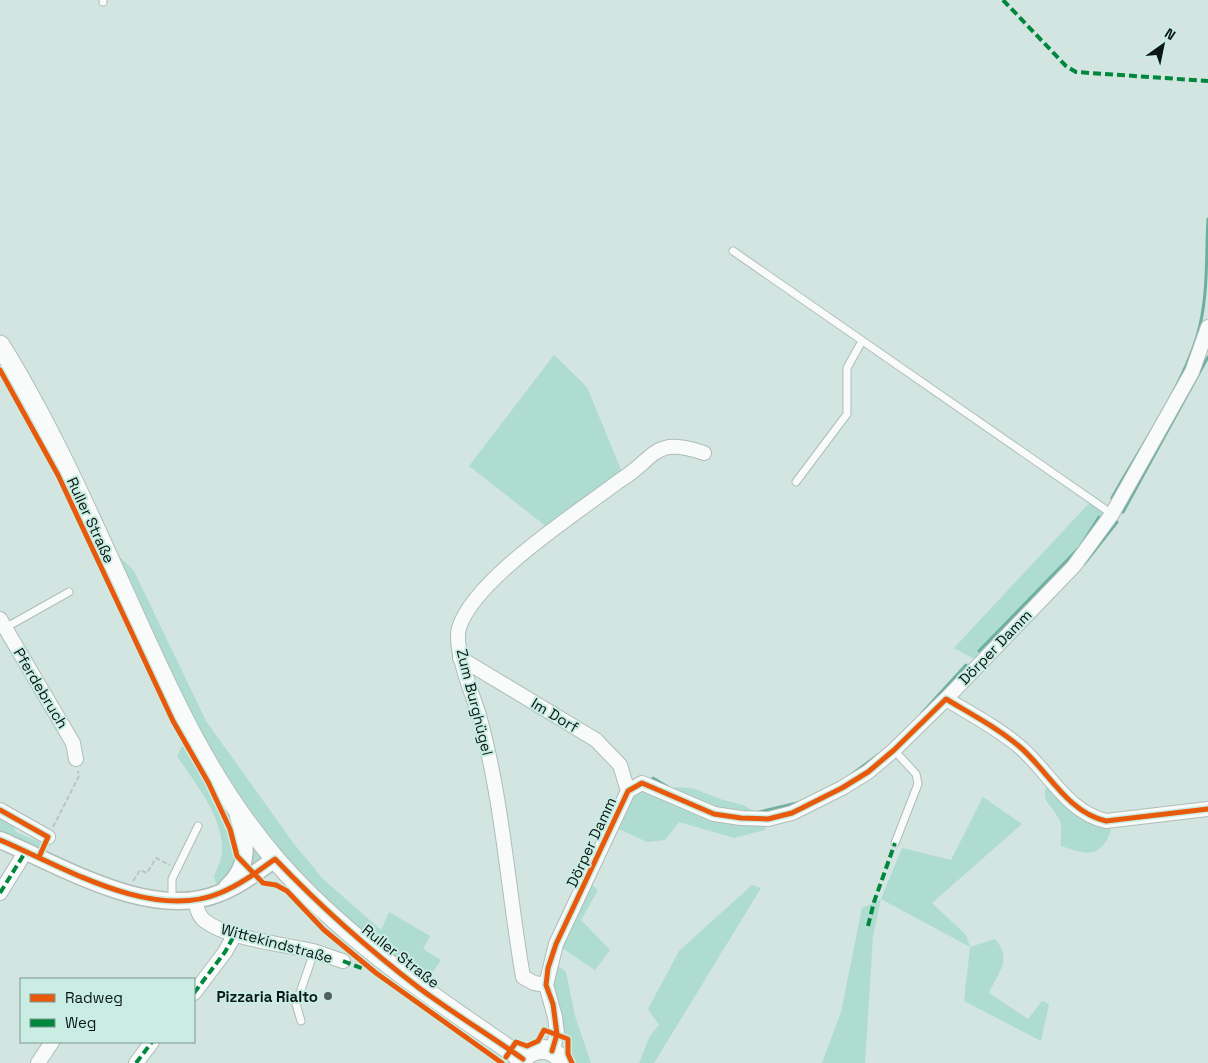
<svg xmlns="http://www.w3.org/2000/svg" width="1208" height="1063" font-family="'Space Grotesk',sans-serif">
<style>
.green{fill:#aedcd1}
.lines{fill:none;stroke-linecap:round;stroke-linejoin:round}
.stream{stroke:#6caea0;stroke-width:3}
.service-casing{stroke:#aebdb9;stroke-width:9}
.minor-casing{stroke:#aebdb9;stroke-width:16}
.tertiary-casing{stroke:#aebdb9;stroke-width:19}
.secondary-casing{stroke:#aebdb9;stroke-width:21}
.path{stroke:#bdc4c3;stroke-width:2;stroke-dasharray:5 2.5;stroke-linecap:butt}
.service{stroke:#f8fbfa;stroke-width:7}
.minor{stroke:#f8fbfa;stroke-width:14}
.tertiary{stroke:#f8fbfa;stroke-width:16}
.secondary{stroke:#f8fbfa;stroke-width:19}
.quiet{stroke:#00873e;stroke-width:4;stroke-dasharray:8 4;stroke-linecap:butt}
.cycleway-casing{stroke:#caede3;stroke-width:8}
.cycleway{stroke:#e8590c;stroke-width:5}
.poi-dot{fill:#505f5b;stroke:#caede3;stroke-width:2}
.labels{text-anchor:middle;dominant-baseline:central;stroke-width:4;stroke-linejoin:round;paint-order:stroke}
.street-label{font-size:15px;fill:#0a1714;stroke:#caede3}
.poi-label{font-size:15px;font-weight:bold;fill:#0a1714;stroke:#caede3;text-anchor:end}
</style>
<rect width="100%" height="100%" fill="#d2e5e0"/>
<path class="green" d="M554,355L587,387L624,477L552,531L469,466Z
M1092,500L1112,514L980,662L954,648Z
M86,536H99L134,571L206,721L254,788L294,844L323,879L381,930L389,912L430,936L423,949L441,960L421,989L275,859L219,894L214,876C218,867 223,857 222,846C221,814 194,782 177,756L185,741L173,721Z
M1049,776L1064,795L1079,798L1092,808L1106,821L1111,830C1101,859 1086,855 1061,846C1060,839 1063,824 1059,819C1047,797 1040,805 1049,776Z
M666,787L692,788L723,800L743,805L768,819L765,830L734,838L679,822L665,840L647,842L612,826L628,791Z
M983,797L1022,824L932,903L966,935L970,947L995,939C1013,960 998,972 989,993L1028,1019L1042,1001L1049,1004L1041,1041L964,1001L970,947L881,899L873,936L865,1063H822L841,1012L862,908L881,899L902,848L951,860Z
M0,815L12,821L16,832L42,843L39,849L0,833Z
M587,881L598,890L581,920L610,950L595,970L556,944Z
M752,885L761,888L654,1063H639L650,1036L659,1025L648,1009L679,951Z
M556,964L566,972L575,1016L591,1063H572L568,1054V1039L557,1034L548,968Z"/>
<g class="lines">
<path class="stream" d="M1112,498C1140,447 1187,381 1200,325C1208,291 1206,253 1208,219
M1123,512L1208,357
M1084,564L1117,522
M979,651L1080,547L1099,517
M922,713L966,665
M851,775L878,755
M653,778L668,787
M759,812L797,803"/>
<g class="service-casing">
<path id="service" d="M103,2V0
M733,251L1112,514
M796,482L847,414V368L862,341
M5,628L69,592
M894,750L916,774L918,784L895,843
M172,900V879L198,826
M301,1021L296,1004L314,952"/>
</g>
<g class="minor-casing">
<path id="minor" d="M0,619L73,743L76,759
M460,658L596,740L620,765L628,791
M946,699C971,714 998,728 1020,747C1049,772 1067,812 1106,821L1208,809
M0,810L48,837
M0,893L26,851
M195,901C197,908 198,916 205,921C228,939 284,944 313,951C323,954 333,958 343,961
M546,985L534,983L523,977C508,891 503,803 480,719C474,697 453,649 459,628C474,579 577,513 619,481C656,459 652,435 704,453
M194,993L225,952L235,934
M552,1051L557,1034L555,1017L546,985L556,944L628,791L642,783L714,814L741,818L768,819L792,813L842,788L868,772L894,750L946,699L1074,566L1112,514L1192,372L1208,327
M38,1063L52,1042
M136,1063L152,1042"/>
</g>
<g class="tertiary-casing">
<path id="tertiary" d="M0,840C62,866 152,922 220,893C240,885 257,872 275,859
M227,887C250,866 247,843 238,816"/>
</g>
<g class="secondary-casing">
<path id="secondary" d="M0,345C51,427 90,517 130,605C170,694 211,785 276,860C346,941 436,999 523,1059
M520,1063C531,1045 553,1045 564,1063"/>
</g>
<path class="path" d="M53,827L79,776L78,771
M133,881L140,870L147,873L156,858L170,865"/>
<use href="#service" class="service"/>
<use href="#minor" class="minor"/>
<use href="#tertiary" class="tertiary"/>
<use href="#secondary" class="secondary"/>
<path class="quiet" d="M1003,0L1066,66L1076,72L1208,81
M0,893L26,851
M868,926L874,902L895,843
M343,961L364,969
M194,993L225,952L235,934
M136,1063L152,1042"/>
<g class="cycleway-casing">
<path id="cycleway" d="M0,370L58,475L173,721L208,782L230,829L237,856L263,883L276,885L287,891L324,930L376,973L502,1063
M0,810L48,837L39,857
M0,840C62,866 152,922 220,893C240,885 257,872 275,859C320,906 368,949 419,988C453,1013 489,1035 523,1059
M552,1051L557,1034L553,1004L546,985L548,968L556,944L628,791L642,783L714,814L741,818L768,819L792,813L842,788L868,772L894,750L946,699C971,714 998,728 1020,747C1049,772 1067,812 1106,821L1208,809
M506,1057L516,1042L527,1046L538,1041L544,1030L568,1039V1054L572,1063"/>
</g>
<use href="#cycleway" class="cycleway"/>
</g>
<circle class="poi-dot" cx="328" cy="996" r="5"/>
<g class="labels">
<g class="street-label">
<text transform="translate(91 520) rotate(65)">Ruller Straße</text>
<text transform="translate(995 647) rotate(-46)">Dörper Damm</text>
<text transform="translate(41 688) rotate(59)">Pferdebruch</text>
<text transform="translate(475 702) rotate(76)">Zum Burghügel</text>
<text transform="translate(555 715) rotate(31)">Im Dorf</text>
<text transform="translate(591 842) rotate(-65)">Dörper Damm</text>
<text transform="translate(277 943) rotate(15)">Wittekindstraße</text>
<text transform="translate(401 956) rotate(38)">Ruller Straße</text>
</g>
<g class="poi-label">
<text x="318" y="996">Pizzaria Rialto</text>
</g>
</g>
<rect x="20" y="978" width="175" height="65" fill="#caede3" stroke="#7d9790"/>
<rect x="30" y="994" width="25" height="8" fill="#e8590c" stroke="#7d9790"/>
<text x="65" y="1003" font-size="15" fill="#0a1714">Radweg</text>
<rect x="30" y="1019" width="25" height="8" fill="#00873e" stroke="#7d9790"/>
<text x="65" y="1028" font-size="15" fill="#0a1714">Weg</text>
<g transform="translate(1163 45) rotate(33)" stroke="#caede3" stroke-width="4" paint-order="stroke">
<path d="M0-4L9 19L0 12L-9 19Z" fill="#0a1714"/>
<text y="-8" font-size="14" font-weight="bold" text-anchor="middle" fill="#0a1714">N</text>
</g>
</svg>
